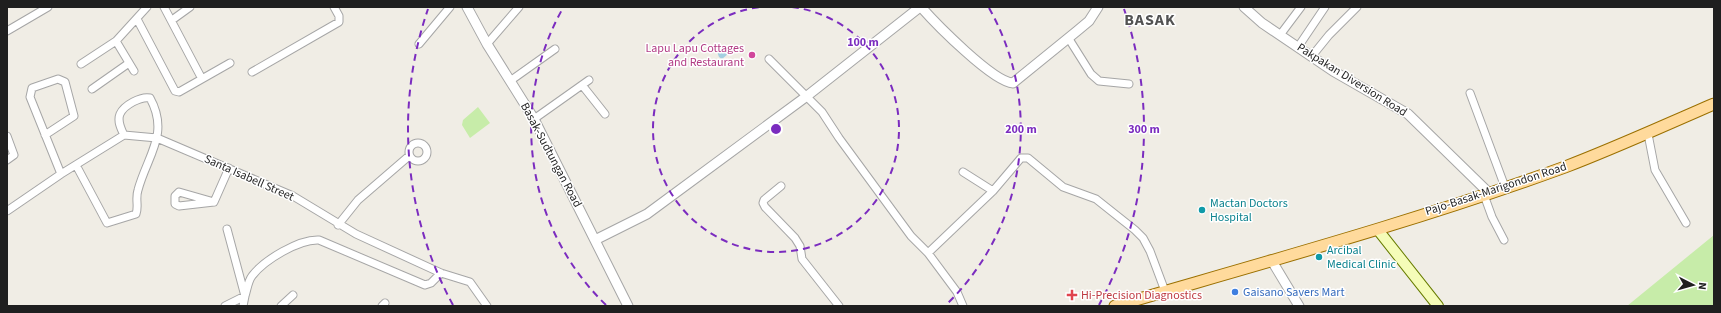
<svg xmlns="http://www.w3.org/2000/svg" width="1721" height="313" font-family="'Source Sans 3',sans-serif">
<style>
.grass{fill:#c7eca9}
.water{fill:#a4cfe0}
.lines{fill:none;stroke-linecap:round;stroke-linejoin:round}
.minor-casing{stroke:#a6a6a6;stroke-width:9}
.tertiary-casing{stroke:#a6a6a6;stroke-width:11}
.secondary-casing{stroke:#687d00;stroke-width:12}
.primary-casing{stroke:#9b7000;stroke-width:13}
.minor{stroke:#fff;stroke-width:7}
.tertiary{stroke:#fff;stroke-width:9}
.secondary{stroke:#f5fcb8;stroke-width:10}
.primary{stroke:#ffda9c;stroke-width:11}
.ring{fill:none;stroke:#7b2cbf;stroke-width:2;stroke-dasharray:7 5}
.hotel-dot{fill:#d1479c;stroke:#fff;stroke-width:1.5}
.culture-dot{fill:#0f9aa8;stroke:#fff;stroke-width:1.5}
.shop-dot{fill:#3f7fe0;stroke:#fff;stroke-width:1.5}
.health-dot{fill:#e0444e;stroke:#fff;stroke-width:1.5}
.labels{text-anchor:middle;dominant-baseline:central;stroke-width:3;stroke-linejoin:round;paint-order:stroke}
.hotel-label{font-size:12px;fill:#b23c85;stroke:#fff;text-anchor:end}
.street-label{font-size:12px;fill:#1f1f1f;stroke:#fff}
.culture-label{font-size:12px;fill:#0d838f;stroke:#fff;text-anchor:start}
.shop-label{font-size:12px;fill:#366cbe;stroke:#fff;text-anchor:start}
.health-label{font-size:12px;fill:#be3a42;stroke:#fff;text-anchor:start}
.district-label{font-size:16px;font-weight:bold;letter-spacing:1px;fill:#525252;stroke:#fff}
.centre{fill:#7b2cbf;stroke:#fff;stroke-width:2}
.ring-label{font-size:12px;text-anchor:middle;font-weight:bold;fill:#7b2cbf;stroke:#fff;stroke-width:3;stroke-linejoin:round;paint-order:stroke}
</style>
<rect width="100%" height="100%" fill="#f0ede5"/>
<path class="grass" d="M478,107L490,123L470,138L462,125L463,120Z
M1714,235V306H1627Z"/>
<path class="water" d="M718,43L728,54L722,59L719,57L715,46Z"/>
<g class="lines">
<g class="minor-casing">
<path id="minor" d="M164,7L202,79
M137,19L175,91L179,92L230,63
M172,20L190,7
M7,31L48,7
M1280,35L1301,7
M1069,39L1091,74L1099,81L1129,84
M419,44L450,7
M487,44L519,7
M1298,47L1325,7
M1312,56L1329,35L1357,7
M769,59L822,112L839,138L911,236L928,253L957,292L963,306
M81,64L116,41
M134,71L116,41L147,7
M252,72L339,22V16L334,7
M510,81L555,49
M582,85L605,114
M92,89L129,63
M1470,93L1505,187
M534,119L589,80
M1648,134L1655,170L1686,223
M45,135L74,116L65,82L58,79L32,88L30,97L61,174
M7,136L14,155L7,160
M409 152a9 9 0 1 1 18 0a9 9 0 1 1-18 0Z
M76,165L107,223L136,214C139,206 135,199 138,190C147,156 170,134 150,98C141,96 124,105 120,114C117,121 121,129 124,135
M963,172L993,191
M781,186L764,200L763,203L765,207L795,238L800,246L802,259L839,306
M179,192L214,202L179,206L175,204V196Z
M1484,195L1492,217L1504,240
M214,202L229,168
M7,211L61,174L124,135L157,138L293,196L356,234L441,273L470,282L487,306
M338,225L358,200L409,156
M227,229L245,296L243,306
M928,253L993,191L1021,158H1028L1063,187L1096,199L1135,230L1143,238L1150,251L1165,291
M225,306L245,296C247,290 248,281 252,276C264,260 299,239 319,240L425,285L431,283L441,273
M281,306L293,295
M382,306L385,303"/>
</g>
<g class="tertiary-casing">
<path id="tertiary" d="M467,7L487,44L534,119L628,306
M921,7C936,24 993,82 1013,83L1077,31L1089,21L1098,7
M1244,7L1262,23L1333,71L1408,114L1489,193
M595,240L647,214L807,96L920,7
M1272,261L1299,306"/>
</g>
<g class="secondary-casing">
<path id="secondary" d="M1378,230L1438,306"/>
</g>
<g class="primary-casing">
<path id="primary" d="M1115,306C1266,262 1417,221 1565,167C1615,148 1665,125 1714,104"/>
</g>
<use href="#minor" class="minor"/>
<use href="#tertiary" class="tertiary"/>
<use href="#secondary" class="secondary"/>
<use href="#primary" class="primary"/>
</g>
<g class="ring">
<path d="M792 7A123 123 0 1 1 760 7"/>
<path d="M606 305A245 245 0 0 1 563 8M989 8A245 245 0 0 1 946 305"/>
<path d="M453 305A368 368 0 0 1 428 9M1124 9A368 368 0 0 1 1099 305"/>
</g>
<circle class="hotel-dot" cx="752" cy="55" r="4"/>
<g class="culture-dot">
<circle cx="1202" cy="210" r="4"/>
<circle cx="1319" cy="257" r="4"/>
</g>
<circle class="shop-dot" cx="1235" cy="292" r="4"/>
<path class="health-dot" d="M1070 289h4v4h4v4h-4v4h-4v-4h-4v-4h4z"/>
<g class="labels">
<g class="hotel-label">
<text x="744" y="48">Lapu Lapu Cottages<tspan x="744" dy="14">and Restaurant</tspan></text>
</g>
<g class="street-label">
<text transform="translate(1352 80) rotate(32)">Pakpakan Diversion Road</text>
<text transform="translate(551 155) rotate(62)">Basak-Sudtungan Road</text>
<text transform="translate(249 178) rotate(24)">Santa Isabell Street</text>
<text transform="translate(1496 189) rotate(-18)">Pajo-Basak-Marigondon Road</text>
</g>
<g class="culture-label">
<text x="1210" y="203">Mactan Doctors<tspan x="1210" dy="14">Hospital</tspan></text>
<text x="1327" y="250">Arcibal<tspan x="1327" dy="14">Medical Clinic</tspan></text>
</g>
<g class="shop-label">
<text x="1243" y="292">Gaisano Savers Mart</text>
</g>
<g class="health-label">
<text x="1081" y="295">Hi-Precision Diagnostics</text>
</g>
<g class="district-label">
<text x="1150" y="20">BASAK</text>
</g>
</g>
<circle cx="776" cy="129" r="6" class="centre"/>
<g class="ring-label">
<text x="863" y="46">100 m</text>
<text x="1021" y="133">200 m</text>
<text x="1144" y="133">300 m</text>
</g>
<rect width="1721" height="313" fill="none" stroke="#1f1f1f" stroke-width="16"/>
<g transform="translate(1693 285) rotate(96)" stroke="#ffffff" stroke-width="3" paint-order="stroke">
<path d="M0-3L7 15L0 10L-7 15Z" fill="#1f1f1f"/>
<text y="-6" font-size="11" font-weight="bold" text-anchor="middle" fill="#1f1f1f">N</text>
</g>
</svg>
